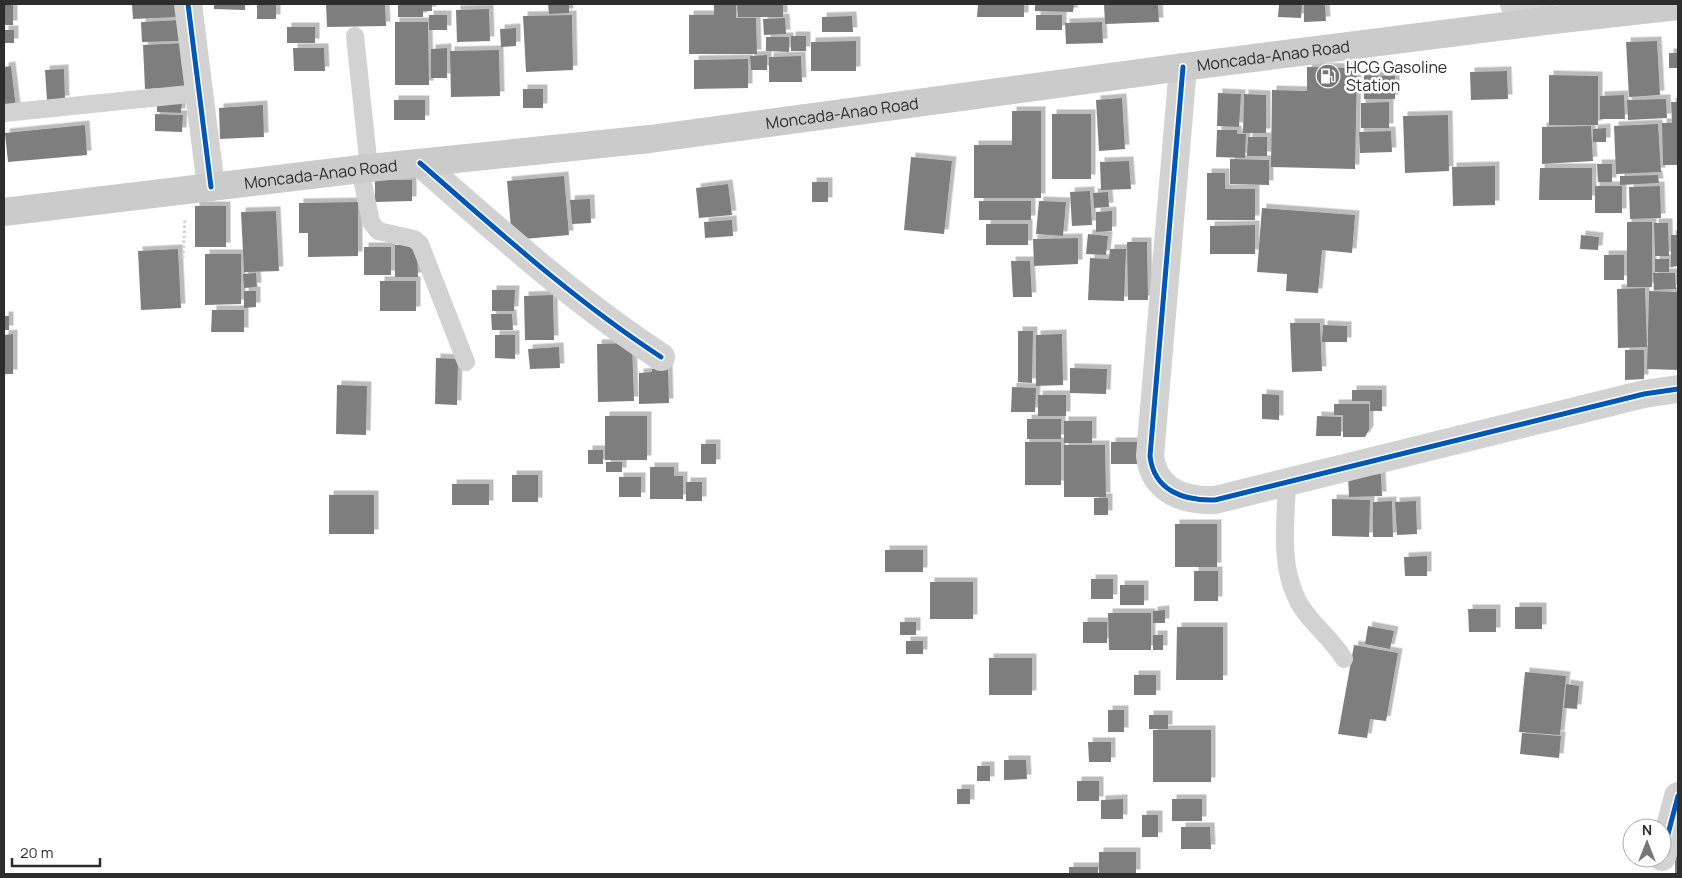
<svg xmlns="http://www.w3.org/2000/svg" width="1682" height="878" font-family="Manrope,sans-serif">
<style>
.building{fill:#7e7e7e;filter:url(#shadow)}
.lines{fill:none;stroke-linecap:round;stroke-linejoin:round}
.path{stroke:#d2d2d2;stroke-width:3;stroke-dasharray:2.5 2.5;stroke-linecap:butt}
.service{stroke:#d2d2d2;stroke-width:18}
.minor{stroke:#d2d2d2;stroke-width:28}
.secondary{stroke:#cbcbcb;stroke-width:28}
.cycleway-casing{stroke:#fff;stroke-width:8}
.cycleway{stroke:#0057b8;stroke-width:5}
.labels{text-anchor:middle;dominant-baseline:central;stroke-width:5;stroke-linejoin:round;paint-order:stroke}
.street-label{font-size:16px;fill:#2d2d2d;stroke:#fff}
.poi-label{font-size:16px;fill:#2d2d2d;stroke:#fff;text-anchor:start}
</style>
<defs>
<filter id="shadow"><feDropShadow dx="4.5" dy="-4.5" stdDeviation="0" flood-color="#0004"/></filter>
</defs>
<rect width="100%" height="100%" fill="#fff"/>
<path class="building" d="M4,4H13V25H4Z
M132,4H176L177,17L133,19Z
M214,4H245V10L214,9Z
M257,4H276V19H257Z
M326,4H385L386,26L327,27Z
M398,4H432V11H423V17H398Z
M548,4H569V13L549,14Z
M714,4H736V18H756L757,54H689V15H714Z
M737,4H783V17H738Z
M978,4H1024V17H977Z
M1035,4H1074L1073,12L1035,11Z
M1104,4H1158L1159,22L1105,24Z
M1279,4H1302L1301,18L1278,17Z
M1304,4H1325L1326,21L1304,22Z
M489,9L490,41L457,42L456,10Z
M429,15H447V30H429Z
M572,15L573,70L526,72L523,16Z
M1036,15H1062V30H1036Z
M852,16L853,32H822V17Z
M785,18L786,34L764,35L763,19Z
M180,20L181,41L142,42L141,22Z
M395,22H428L429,85H395Z
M1102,22L1103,43L1066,44L1065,23Z
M287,27H315V43H287Z
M516,28V46L501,47L500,29Z
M4,30H14V43H4Z
M791,36H806V51H791Z
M766,37H789V52L766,51Z
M856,41V71H811V42Z
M1657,41L1660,95L1629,97L1626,42Z
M185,43L187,87L145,89L143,45Z
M293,48H324L325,71H294Z
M447,48V78H431V49Z
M499,50L500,96L451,97L450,51Z
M1669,53H1678V68H1669Z
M767,55V70H751L750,56Z
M801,56L802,82H769V57Z
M748,59V88L694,89V60Z
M11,66L16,108L4,109V67Z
M1307,67L1357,68L1355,169L1271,167L1272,90L1307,91Z
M64,69L65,100L47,101L45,70Z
M1507,71L1508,99L1471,100L1470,72Z
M1364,75L1395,76V99H1364Z
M1549,75L1598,76V125H1549Z
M523,89H543V108H523Z
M1218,93L1241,94L1239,127L1217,126Z
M1244,94L1266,95V133H1243Z
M1624,95L1625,119H1600V96Z
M1122,98L1125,149L1099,151L1096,100Z
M1666,99L1667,118L1628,120L1627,100Z
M394,100H425V120H394Z
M157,101H182L181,113L157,112Z
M1389,102V128H1361V103Z
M1671,102H1678V165H1663L1662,123H1672Z
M263,105L264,137L220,139L219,108Z
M1012,111H1041V198H974V145H1012Z
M155,114L183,115L182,132L155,131Z
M1052,114H1091V179H1052Z
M1448,115L1449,171L1405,173L1403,116Z
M1658,124L1661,172L1616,174L1614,126Z
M85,125L87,155L8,162L5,133Z
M1591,126L1593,161L1542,164V127Z
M1606,128V142H1593V129Z
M1217,130H1237V134H1246L1245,158L1216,157Z
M1391,131L1392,152L1360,153L1359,132Z
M1248,137H1267V156H1247Z
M911,157L952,161L944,234L904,230Z
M1230,159L1269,160V185L1230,184Z
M1129,161L1131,189L1101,190L1100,162Z
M1597,164H1612V182H1598Z
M1495,166V205L1453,206L1452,167Z
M1540,168H1592V200H1539Z
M1207,173H1225V189H1255V220H1207Z
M1658,175L1659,183L1620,185V176Z
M564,176L569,235L512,240L507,181Z
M375,180H412V201L375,202Z
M812,182H828V202H812Z
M728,184L732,215L699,218L696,188Z
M1595,186H1622V213H1595Z
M1660,186L1661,218L1630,219L1629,187Z
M1090,191L1092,225L1072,226L1070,192Z
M1108,192L1109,207L1094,208L1093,193Z
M590,199L591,223L572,224L570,200Z
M979,201H1031V220H979Z
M1039,201L1066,202L1063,236L1036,234Z
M358,202V256L308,257V233H299V203Z
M195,206H226V247H195Z
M1262,208L1355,215L1352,253L1322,250L1318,293L1286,291L1287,274L1257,272Z
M276,211L279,271L244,272L241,212Z
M1112,211V231L1096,232V212Z
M732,220L733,236L705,238L704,222Z
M1627,222H1652V287H1627Z
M1654,223H1668L1669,256H1655Z
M986,224H1028V245H986Z
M1255,225V254H1210V226Z
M1088,234L1108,236L1106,255L1086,254Z
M1581,235L1599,237L1598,250L1580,249Z
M1671,235H1678V266L1671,267Z
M1078,238V264L1034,266L1033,239Z
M1127,242H1147L1148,300H1128Z
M417,244L418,277H395V245Z
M364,247H391V275H364Z
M178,249L181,308L141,310L138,251Z
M1110,249H1126L1124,301L1088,300L1090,258L1109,259Z
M205,254H241V304L205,305Z
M1604,255H1624V280H1604Z
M1655,259H1669V272H1655Z
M1011,261H1030L1032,297H1013Z
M256,273L257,287L244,288L243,274Z
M1653,273H1675L1676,289L1654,290Z
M380,281H416V311H380Z
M1645,288L1647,347L1618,348L1617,289Z
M492,290H515L514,311H492Z
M244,291H256V307L244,308Z
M1649,291L1678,292V370L1647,369Z
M553,295L554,340H525L524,296Z
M212,310H244V332H211Z
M491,314H512L513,330H492Z
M4,316H9V330H4Z
M1290,323H1320L1322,371L1292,372Z
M1323,325L1347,326V342H1322Z
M1018,331H1033L1032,383L1018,382Z
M13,334V374H4V335Z
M1062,334L1063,385L1036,386V335Z
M495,335H515V359L495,358Z
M632,343L634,401L598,402L597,344Z
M559,347L560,368L530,369L528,349Z
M1625,350H1644V379L1625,380Z
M436,358L458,359L457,405L435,404Z
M668,368L669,403L639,404V373L652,372V369Z
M1070,368L1107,369L1106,394L1070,393Z
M337,385L367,386L366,435L336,434Z
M1012,387L1036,388L1035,412H1011Z
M1352,390H1382V411H1370V401H1352Z
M1262,394L1279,395V420L1262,419Z
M1038,395H1066V416H1038Z
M1334,404H1369V430L1365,437H1343V415H1334Z
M605,416H647V460H605Z
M1317,416L1341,417V436H1316Z
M1027,419H1061V439H1027Z
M1064,421H1092V443H1064Z
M1025,442H1061V485H1025Z
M1111,442H1138V464H1111Z
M701,444H716V464H701Z
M1064,445H1105L1106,497H1064Z
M588,450H603V464H588Z
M606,462H622V472H606Z
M650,467H674V476H683V499H650Z
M1381,474L1382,496L1349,497L1348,475Z
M512,475H538V502H512Z
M619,477H641V497H619Z
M686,482H702V501H686Z
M452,484H489V505H452Z
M329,495H374V534H329Z
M1094,498H1108V515H1094Z
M1332,499L1370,500L1369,537L1332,536Z
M1392,501L1393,537H1373V502Z
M1416,501L1417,534L1397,535L1395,502Z
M1175,524H1217V567H1175Z
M885,550H923V572H885Z
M1427,556V576H1405L1404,557Z
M1194,571H1218V601H1194Z
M1091,579H1113V599H1091Z
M930,582H973V619H930Z
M1120,585H1144V605H1120Z
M1515,607H1542V629H1515Z
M1468,609H1496V632H1469Z
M1165,610V623H1153V611Z
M1108,613H1151V650H1109Z
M900,622H916V635H900Z
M1083,622H1107V643H1083Z
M1368,626L1394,631L1390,649L1365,644Z
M1177,627H1223V680H1176Z
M1153,635H1163V650H1153Z
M906,641H923V654H906Z
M1354,645L1398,653L1386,721L1370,719L1367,738L1338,734Z
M989,658H1032V695H989Z
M1525,672L1566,676L1560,735L1519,732Z
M1134,675H1156V695H1134Z
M1566,684L1579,686L1577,709L1564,708Z
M1108,710H1124V732H1108Z
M1149,715H1168V729H1149Z
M1153,730H1211V782H1153Z
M1522,733L1561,736L1559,758L1520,754Z
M1088,742H1111V762H1089Z
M1004,760H1026L1027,779L1004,780Z
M977,766H990V781H977Z
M1077,781H1099V801H1077Z
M957,789H970V804H957Z
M1123,799V819H1101V800Z
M1172,799H1202V821H1172Z
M1142,815H1158V837H1142Z
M1181,827H1210L1211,849H1181Z
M1099,852H1136V874H1099Z
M1675,854H1678V874H1675Z
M1069,867H1098V874H1069Z"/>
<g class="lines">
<path class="path" d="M183,258L185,219"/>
<path class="service" d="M355,36L369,168
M4,113L199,93
M360,169L371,222L378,231L414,239L420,244L466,362
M1287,482C1286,520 1279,563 1297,599C1308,622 1331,637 1344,659"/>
<path class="minor" d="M188,4L211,187
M1514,4L1553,20
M1183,67L1150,456C1154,491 1184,501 1215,500L1644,394L1678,389
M420,163C498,231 575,301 661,357
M1662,857L1678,796"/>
<path class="secondary" id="s1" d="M4,212L369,168L650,139L1183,67L1553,20L1678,6"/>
<g class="cycleway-casing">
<path id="cycleway" d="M188,4L211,187
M1183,67L1150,456C1154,491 1184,501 1215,500L1644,394L1678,389
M420,163C498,231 575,301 661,357
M1662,857L1678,796"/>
</g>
<use href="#cycleway" class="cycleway"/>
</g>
<defs>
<g id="fuel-disc" transform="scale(1.25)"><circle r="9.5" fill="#767676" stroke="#fff"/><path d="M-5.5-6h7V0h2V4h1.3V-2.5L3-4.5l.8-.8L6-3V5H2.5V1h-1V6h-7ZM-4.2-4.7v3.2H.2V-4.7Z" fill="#fff"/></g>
</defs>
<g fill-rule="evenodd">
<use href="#fuel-disc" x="1328" y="76"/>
</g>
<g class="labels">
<g class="street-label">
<text stroke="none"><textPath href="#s1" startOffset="1279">Moncada-Anao Road</textPath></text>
<text stroke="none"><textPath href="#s1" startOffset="844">Moncada-Anao Road</textPath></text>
<text stroke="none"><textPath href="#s1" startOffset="319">Moncada-Anao Road</textPath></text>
</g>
<g class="poi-label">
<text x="1346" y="67">HCG Gasoline<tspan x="1346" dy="18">Station</tspan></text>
</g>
</g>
<rect width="1682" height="878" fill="none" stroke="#2d2d2d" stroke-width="10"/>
<g transform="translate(1647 843)"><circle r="24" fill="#ffffff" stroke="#ababab"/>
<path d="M0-4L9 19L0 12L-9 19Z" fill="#767676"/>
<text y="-8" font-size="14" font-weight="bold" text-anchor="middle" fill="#2d2d2d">N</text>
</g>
<path d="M12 858v8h88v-8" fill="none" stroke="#2d2d2d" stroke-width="2.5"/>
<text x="20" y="858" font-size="15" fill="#2d2d2d" stroke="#ffffff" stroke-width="4" paint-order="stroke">20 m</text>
</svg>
